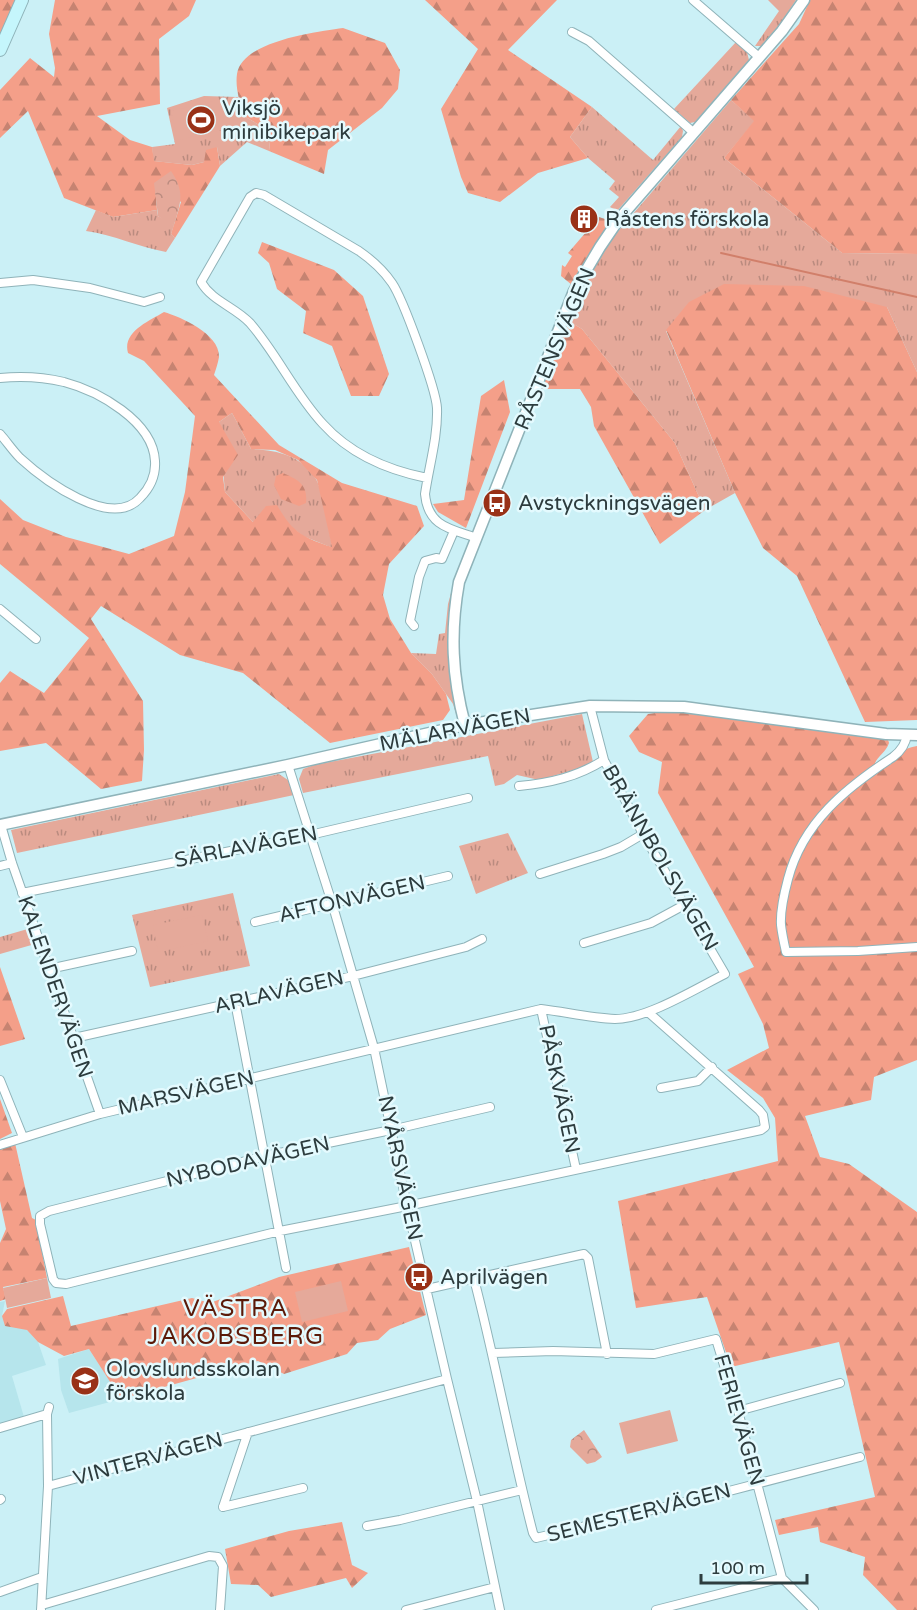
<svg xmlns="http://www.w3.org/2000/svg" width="917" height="1610" font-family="'Varela Round',sans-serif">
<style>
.built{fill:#b6e5ec}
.grass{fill:url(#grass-tufts)}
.forest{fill:url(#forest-firs);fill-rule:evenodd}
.park{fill:url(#park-crowns)}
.garden{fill:#e5a99a}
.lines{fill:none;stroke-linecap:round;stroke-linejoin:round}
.stream{stroke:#d17f6a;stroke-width:2}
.minor-casing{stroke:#8fb3b9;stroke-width:10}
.tertiary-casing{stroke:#8fb3b9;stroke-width:13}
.secondary-casing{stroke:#8fb3b9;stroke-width:14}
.minor{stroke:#fff;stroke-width:8}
.tertiary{stroke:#fff;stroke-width:10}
.secondary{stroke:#c5f6fc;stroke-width:12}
.labels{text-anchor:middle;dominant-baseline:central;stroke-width:5;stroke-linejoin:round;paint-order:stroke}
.poi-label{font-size:21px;fill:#2d3c3e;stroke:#e4fafe;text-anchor:start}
.street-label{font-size:21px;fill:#2d3c3e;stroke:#e4fafe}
.quarter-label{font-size:24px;letter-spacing:1.5px;fill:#5b1908;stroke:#e4fafe}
</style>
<defs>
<pattern id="grass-tufts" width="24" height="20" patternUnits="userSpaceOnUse" patternTransform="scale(1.5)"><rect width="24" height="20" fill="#e5a99a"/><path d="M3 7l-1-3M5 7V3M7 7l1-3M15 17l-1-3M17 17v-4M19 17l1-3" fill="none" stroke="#ba8b7f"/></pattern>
<pattern id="forest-firs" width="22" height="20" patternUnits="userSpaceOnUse" patternTransform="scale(1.5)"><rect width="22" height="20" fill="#f49f89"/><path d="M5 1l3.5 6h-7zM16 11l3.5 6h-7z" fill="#c68371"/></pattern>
<pattern id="park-crowns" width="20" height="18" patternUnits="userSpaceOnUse" patternTransform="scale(1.5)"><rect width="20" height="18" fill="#e5a99a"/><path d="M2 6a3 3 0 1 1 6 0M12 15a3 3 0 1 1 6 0" fill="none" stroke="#ba8b7f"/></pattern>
</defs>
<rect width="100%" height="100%" fill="#cbf0f6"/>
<path class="built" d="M5,1301L2,1316L27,1330L38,1342L46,1365L12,1376L24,1417L0,1424V1302Z
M89,1349L121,1399L69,1413L61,1390L58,1359Z"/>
<path class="grass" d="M768,0H796L781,23L761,46H755L779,11Z
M736,42L747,52L749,60L695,122L690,123L674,109Z
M204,96L238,97L244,116L271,132L269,151L247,142L220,166L217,147L204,162L192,165L153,161L152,147L175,144L167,108Z
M731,100L755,121L724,158L842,253L917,254V372L887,307L666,331L735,493L705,510L675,443L582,329L567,320L589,275L614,236Z
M592,107L653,160L681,126L683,131L682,137L617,211L610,207L619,197L609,189L615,181L588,158L570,137Z
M96,210L113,217L157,210L158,216L174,225L171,234L175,238L166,252C139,247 114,235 86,231Z
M232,413L251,449C277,450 301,455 316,479C322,489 329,534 333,548L303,536L266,507L254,523L225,492L219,422Z
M458,568L462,570L458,584V720L453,704L432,674L411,653L436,654L439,634L445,633L448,604Z
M582,714L593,762L574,770L539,780L517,775L504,784L495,786L488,756L303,793L299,779L303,769L314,765Z
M279,774L288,780L294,795L17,853L11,830Z
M508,833L528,873L476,894L459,846Z
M233,893L250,966L150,987L132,915Z
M31,928L35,944L0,954V937Z"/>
<path class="forest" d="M0,0H16L0,40Z
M55,0H196L189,16L159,39L160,104L97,116L130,140L152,147L154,161L192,165L204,162L206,150L217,147L220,166L175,238L171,234L181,202L155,183L157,210L113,217L64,198L28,111L0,138V90L30,58L54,77L55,68L49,34Z
M425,0H557L508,50L592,107L570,137L588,158L538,173L500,202L468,193L461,177L441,109L478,49Z
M810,0H917V254L842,253L724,158L754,121L731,100L799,24Z
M343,28L385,43L400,70L398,89L382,108L328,150L324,174L269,151L271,132L244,116C240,103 235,88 237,74C242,41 316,32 343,28Z
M599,217L614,222L590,254L572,285L561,276L562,265L565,267L572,256L568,253Z
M262,242L334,270L363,296L389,374L379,396H351L332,346L303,333L306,311L277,289L269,263L258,253Z
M724,284L804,286L887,307L917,372V720L865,722L797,576L763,548L735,493L666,330L689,302Z
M164,312C181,317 220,334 219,357C218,363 216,369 214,375L279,445L342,483L417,506L424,526L389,564L383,595L390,619L411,653L432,674L446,694L450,710L443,720L330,743L243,673L180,655L101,606L91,619L143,701L144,750L142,781L101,789L46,743L0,751V683L10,671L44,693L89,638L0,564V499L23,520L66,537L129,554L174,536L185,492L195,416L144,361L128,353C122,332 149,321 164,312ZM232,413L251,449L275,450L298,460L317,480L332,547C304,538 292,532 277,505L266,506L253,522L225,492L223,477L238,455L219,422Z
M567,320L582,329L675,443L705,510L660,544L594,426L591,407L580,389H538Z
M504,380L510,412L466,528L438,512L433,504L464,500L481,396Z
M283,473C299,480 308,485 306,503L299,506L281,499L274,485L276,476Z
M669,711L887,736L889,743C886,752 878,756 875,763L890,765C898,754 903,748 917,746V1060L874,1077L871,1100L805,1116L820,1157L849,1164L917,1212V1610H897L863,1575L865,1557L820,1542L818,1527L779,1535L775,1520L875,1497L839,1342L731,1367L707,1297L636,1308L618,1201L778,1161L775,1118L763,1098L727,1070L769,1048L763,1024L738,974L754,967L658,793L662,762L639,752L629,736L648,714Z
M0,967L25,1039L0,1046Z
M0,1099L12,1133L0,1139Z
M15,1143L32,1218L36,1220L47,1278L3,1287L6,1299L0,1301V1243L6,1229L0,1201V1149Z
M409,1247L426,1315L390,1329L378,1340L357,1343L347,1354L284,1374L258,1361L121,1399L89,1349L64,1356L38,1342L27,1330L5,1326L2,1316L7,1309L63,1296L71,1326L192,1298L210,1303L279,1277Z
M342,1522L352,1565L368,1573L352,1588L346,1578L271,1597L258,1585L231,1584L225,1549L289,1531Z"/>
<path class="park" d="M171,171C185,192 181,202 174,225L168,224L158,216L154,183Z
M584,1430L602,1457L595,1462L587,1464L570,1447L571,1440Z"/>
<path class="garden" d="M223,99L230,128L178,140L171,111Z
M202,915L208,941L158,952L153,925Z
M47,1278L51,1298L7,1308L3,1288Z
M341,1281L348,1311L302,1322L295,1292Z
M670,1410L678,1441L627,1454L619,1423Z"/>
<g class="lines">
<path class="stream" d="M721,253L917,297"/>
<g class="minor-casing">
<path id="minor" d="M693,0L759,57
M572,32L589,41L693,132
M0,283L33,280L90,288L144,302L160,297
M0,378C21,376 43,377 64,382C98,391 153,421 155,461C156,476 150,488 140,498C111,530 44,480 20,458C13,451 7,442 0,434
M427,478C387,470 351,455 323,424C295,394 277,354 250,323C235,307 212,301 201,282L250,197L256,193L264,195L359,251C372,260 383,270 392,283C403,299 436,389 437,408C438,437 429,466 425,494C428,527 451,529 477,538
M0,609L36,639
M414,626L410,621L419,577L425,561L436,558L442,559L454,531
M907,734C906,744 901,751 893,757C846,788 803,822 788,879C784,894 780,910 781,925C782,934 784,943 786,952L858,951L917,947
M288,765L332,903L374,1048L407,1206L447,1379L477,1501L500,1610
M519,786C550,783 577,777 604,760
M1,825L12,863L100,1114
M0,866L12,863
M540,874L603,854L621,847L643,834
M22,893L310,835L468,798
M255,922L448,876
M584,943L651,923L686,904
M49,969L132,951
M235,1002L286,1268
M541,1009L576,1169
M74,1038L353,976L466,947L482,939
M0,1080L23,1137
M661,1088L698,1081L712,1067
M490,1107L391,1130L265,1156L49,1211L40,1216V1224L53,1279L56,1283L66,1284L280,1231L407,1206L761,1130L765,1127L763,1115L759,1110L648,1012
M0,1145L100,1114L541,1009C566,1012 590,1018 615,1019C647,1019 695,989 725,974L643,834L604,760L590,706
M474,1279C496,1363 511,1449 533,1533L536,1538L710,1496L860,1457
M427,1289L584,1254L588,1258L607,1354
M493,1353L553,1351L654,1354L716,1339L738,1411L782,1578
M738,1411L840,1383
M0,1428L47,1414
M48,1486L447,1379
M0,1500L1,1499
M223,1507L303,1488
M223,1507L248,1432
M367,1526L400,1520L522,1490
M782,1578L814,1610
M0,1592L42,1577
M42,1605L209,1556L218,1557L223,1566L220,1610
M41,1610L48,1486L47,1414L49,1407
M406,1610L495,1587
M656,1610L782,1578"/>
</g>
<g class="tertiary-casing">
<path id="tertiary" d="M465,725C452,676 450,632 459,582L574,291L600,247L619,219L782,31L804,0
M0,825L288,765L465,725L590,706L684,707L886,734L917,735"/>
</g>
<g class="secondary-casing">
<path id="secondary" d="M0,50L22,0"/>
</g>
<use href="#minor" class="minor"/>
<use href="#tertiary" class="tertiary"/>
<use href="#secondary" class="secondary"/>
</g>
<defs>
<g id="stadium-disc" transform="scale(1.5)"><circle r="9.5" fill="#993117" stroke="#e4fafe"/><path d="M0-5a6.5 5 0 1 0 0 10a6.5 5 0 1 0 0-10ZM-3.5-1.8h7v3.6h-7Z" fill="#fff"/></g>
<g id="building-disc" transform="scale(1.5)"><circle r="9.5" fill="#993117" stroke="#e4fafe"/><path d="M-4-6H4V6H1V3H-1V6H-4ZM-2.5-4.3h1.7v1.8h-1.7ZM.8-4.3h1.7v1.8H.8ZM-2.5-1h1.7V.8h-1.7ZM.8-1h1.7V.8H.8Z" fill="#fff"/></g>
<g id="bus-disc" transform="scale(1.5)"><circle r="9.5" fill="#993117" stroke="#e4fafe"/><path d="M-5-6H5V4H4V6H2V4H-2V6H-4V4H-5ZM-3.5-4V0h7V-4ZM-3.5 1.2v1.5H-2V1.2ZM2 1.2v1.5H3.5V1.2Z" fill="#fff"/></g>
<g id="school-disc" transform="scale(1.5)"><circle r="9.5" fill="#993117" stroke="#e4fafe"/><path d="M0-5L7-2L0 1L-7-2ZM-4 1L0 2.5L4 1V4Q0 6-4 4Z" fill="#fff"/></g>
</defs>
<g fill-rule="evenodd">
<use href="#stadium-disc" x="201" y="120"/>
<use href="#building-disc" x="584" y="219"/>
<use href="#bus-disc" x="497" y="503"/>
<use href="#bus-disc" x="419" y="1277"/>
<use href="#school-disc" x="85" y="1381"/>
</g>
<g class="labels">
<g class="poi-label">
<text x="222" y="108">Viksjö<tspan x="222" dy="24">minibikepark</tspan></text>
<text x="605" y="219">Råstens förskola</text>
<text x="518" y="503">Avstyckningsvägen</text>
<text x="440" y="1277">Aprilvägen</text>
<text x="106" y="1369">Olovslundsskolan<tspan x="106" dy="24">förskola</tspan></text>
</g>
<g class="street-label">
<text transform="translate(555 349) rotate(-67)">RÅSTENSVÄGEN</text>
<text transform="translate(455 730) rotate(-11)">MÄLARVÄGEN</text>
<text transform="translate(246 847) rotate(-11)">SÄRLAVÄGEN</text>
<text transform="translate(660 858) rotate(60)">BRÄNNBOLSVÄGEN</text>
<text transform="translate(352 899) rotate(-13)">AFTONVÄGEN</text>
<text transform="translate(55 987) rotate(71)">KALENDERVÄGEN</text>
<text transform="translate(279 992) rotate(-13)">ARLAVÄGEN</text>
<text transform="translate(559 1089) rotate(78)">PÅSKVÄGEN</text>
<text transform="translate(186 1093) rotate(-13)">MARSVÄGEN</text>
<text transform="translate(248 1162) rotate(-13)">NYBODAVÄGEN</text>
<text transform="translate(400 1168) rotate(78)">NYÅRSVÄGEN</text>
<text transform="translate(739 1420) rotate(74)">FERIEVÄGEN</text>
<text transform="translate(148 1459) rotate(-15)">VINTERVÄGEN</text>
<text transform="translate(639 1513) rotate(-14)">SEMESTERVÄGEN</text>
</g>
<g class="quarter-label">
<text x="236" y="1308">VÄSTRA<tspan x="236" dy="28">JAKOBSBERG</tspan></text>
</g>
</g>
<path d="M701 1574v9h106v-9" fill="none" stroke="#2d3c3e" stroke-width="3"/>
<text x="710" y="1574" font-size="18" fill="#2d3c3e" stroke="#e4fafe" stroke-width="4.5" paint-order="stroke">100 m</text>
</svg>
